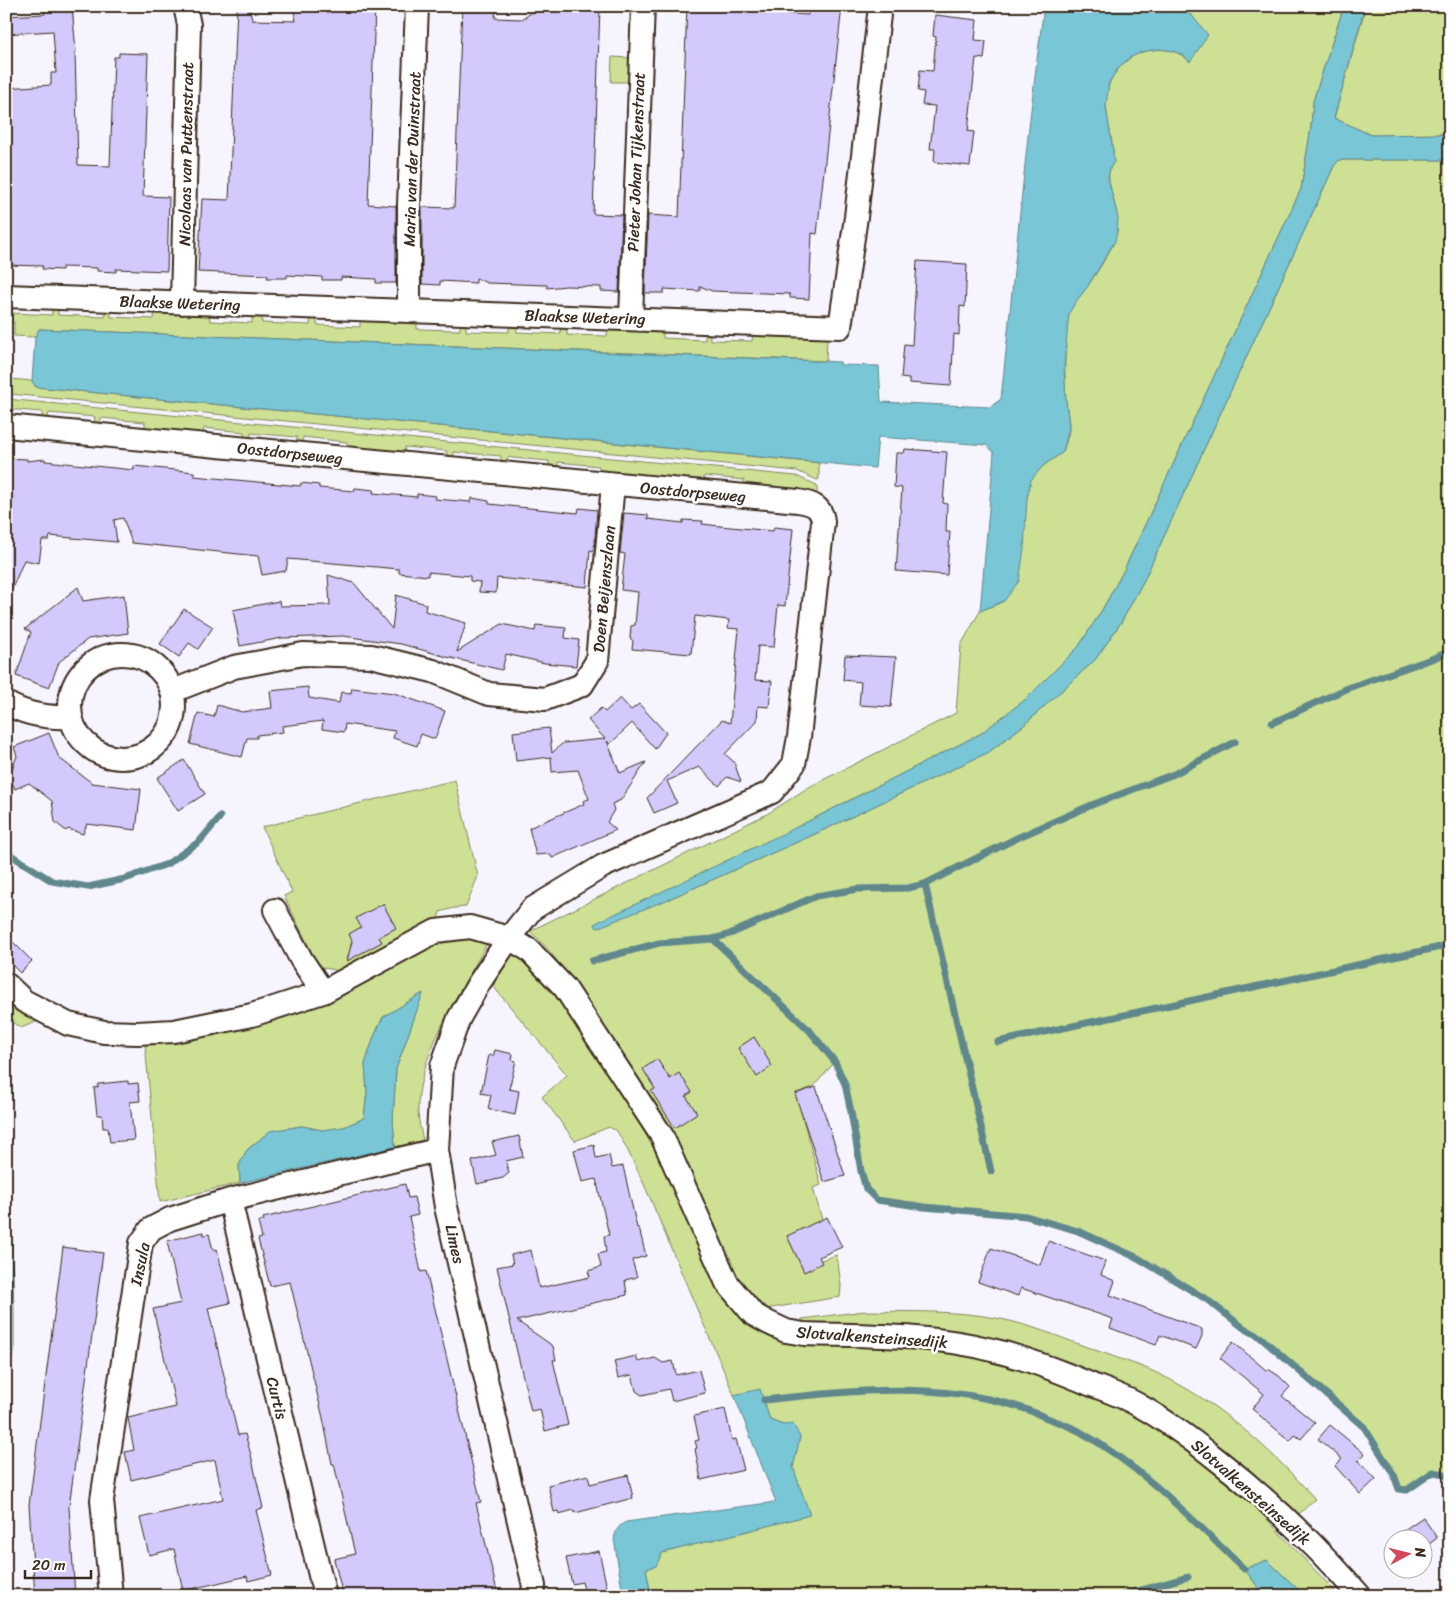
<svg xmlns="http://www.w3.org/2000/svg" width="1456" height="1602" font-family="Sriracha,sans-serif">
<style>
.green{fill:#cde094;stroke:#848559}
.water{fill:#78c6d6;stroke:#60888c}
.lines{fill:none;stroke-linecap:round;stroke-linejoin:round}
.stream{stroke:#60888c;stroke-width:7}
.building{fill:#d3c9fc;stroke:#3b2a1e}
.minor-casing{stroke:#3b2a1e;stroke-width:26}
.minor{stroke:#fff;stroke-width:22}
.labels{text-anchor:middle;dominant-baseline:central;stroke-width:5;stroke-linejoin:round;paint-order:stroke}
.street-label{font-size:16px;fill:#3b2a1e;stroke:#fff}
</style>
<rect width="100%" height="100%" fill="#f6f4fe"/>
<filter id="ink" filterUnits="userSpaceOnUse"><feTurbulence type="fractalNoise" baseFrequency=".02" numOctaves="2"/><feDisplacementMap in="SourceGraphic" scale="10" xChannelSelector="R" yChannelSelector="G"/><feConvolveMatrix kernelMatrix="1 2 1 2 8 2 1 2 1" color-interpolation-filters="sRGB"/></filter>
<g filter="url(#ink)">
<path class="green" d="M1178,6H1344L1313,101L1311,127L1301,189L1124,570L1102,610L1079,646L1026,699L980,734L801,825L669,899L813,835L989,752L1024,725L1095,660L1122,621L1144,580L1334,166L1339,160H1450V1480L1445,1474L1434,1472L1407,1490L1399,1489L1394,1475L1364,1427L1260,1337L1244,1328L1206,1299L1138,1258L1078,1231L1026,1216L924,1207L877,1200L866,1189L861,1171L851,1112L845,1084L835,1062L813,1087L796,1093L821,1185L813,1188L823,1223L805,1265L837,1255L841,1286L840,1297L765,1309L755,1303L737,1277L669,1131L626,1060L558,962L545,946L530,931L767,814L809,787L956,713L961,645L980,611L1004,601L1031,479L1043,466L1063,452C1065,445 1068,437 1069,430C1070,421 1066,410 1066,400C1064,380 1065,360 1066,339C1067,331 1067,321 1069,313C1072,304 1080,296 1086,288C1095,276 1115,246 1117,232C1120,213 1111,198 1109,180C1107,169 1115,163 1113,151C1110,119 1095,92 1122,65C1130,57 1139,52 1151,50C1166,48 1179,51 1189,61L1188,11Z
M1366,6H1450V134L1371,135L1334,118Z
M612,57L631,58L629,82H611Z
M6,305H12V313L52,315V306L58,307V315L105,317L106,309H111V317L154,319L155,310L209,313L210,321L252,323V314H262V323L310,325L311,316H317V325L360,327V318L417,320V329L460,330V322H466V331L509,332V324H516L517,332L560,334L561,326H567V335L607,336L608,327L663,330V338L705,340V331H710V340L752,341L753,333L827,337L826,361L39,329L35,337L14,336V322H6Z
M11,379L32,381L36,387L819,463V479L817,480L797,471L10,394Z
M6,399L796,476L817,485V494L814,495L744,488V480L704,476L703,484L599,474V466L558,462L557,470L549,469V461L513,458L508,457L507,466L501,465V456L454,452L453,460H446L447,451L405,447L404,456L346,450L347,442L303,437L302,446L296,445L297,437L251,433L250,441L244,440V432L204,428L203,436L145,431V422L101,418L100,427L94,426L95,417L49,413L47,422L42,421V412L6,409Z
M455,780L478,876L466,907L454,908L440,912L436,925L340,971L319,967L284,896L292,892L262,827Z
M473,937L488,942C462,988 415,1060 418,1114C419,1123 421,1132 423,1140L395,1147L393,1120L396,1069L423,993L383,1017L373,1039L365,1064L367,1092L364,1118L344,1127L322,1130L302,1126L270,1131L247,1150L239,1165L240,1183L160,1202L145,1044L453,939Z
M512,953L540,972L579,1027L623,1094L660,1160L725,1300L750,1327L769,1337L803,1342L857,1343L954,1352L997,1361L1086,1390L1165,1431L1238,1489L1334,1590L1336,1596H1305L1267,1560L1244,1569L1265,1596H651L646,1568L655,1566L662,1553L809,1515L793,1467L800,1437L783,1425L770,1420L760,1390L734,1395C717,1353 697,1311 680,1269C660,1223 642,1174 617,1131L609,1127L575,1141L542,1097L567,1075L493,986Z
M6,996L41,1020L21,1028L6,1018Z
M865,1311C910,1312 957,1310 1001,1319C1030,1325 1057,1336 1084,1346C1105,1354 1128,1361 1148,1369C1213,1397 1269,1447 1315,1499L1298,1515L1213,1445L1187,1422L1140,1394L1108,1378L1070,1362L1030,1348L989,1339L894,1325L802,1323V1319Z"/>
<path class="water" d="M1044,6H1178L1188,11L1208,35L1190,62L1183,55L1173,51L1159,49L1142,52L1129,58L1117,70L1109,82L1106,107L1113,150L1114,162L1110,168L1108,177L1118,218L1117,231L1115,241L1088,286L1075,303L1069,313L1064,367L1066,399L1069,428L1063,452L1043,466L1031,480L1027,498L1024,549L1019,581L1004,601L980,611L994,453L987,445L878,437L875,468L36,387L32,381L35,337L39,329L840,362L841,365L879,366L881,402L990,407L1001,399C1015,268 1026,137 1044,6Z
M1344,6H1365L1334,118L1371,135L1450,134V160H1339L1334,166L1144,580L1122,621L1095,660L1024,725L989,752L813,835L669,899L597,928L594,924L801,825L980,734L1026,699L1079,646L1102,610L1124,570L1301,189L1311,127L1313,101Z
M423,993L396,1069L393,1120L395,1147L240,1183L239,1165L247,1150L270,1131L302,1126L322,1130L344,1127L364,1118L367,1092L365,1064L373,1039L383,1017Z
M6,1185L13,1276L14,1311V1349L6,1392Z
M760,1389L770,1420L783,1425L793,1424L800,1437L793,1467L810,1515L662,1553L656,1566L646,1569L651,1596H623L614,1539C616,1530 618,1526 626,1522L776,1502L734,1395Z
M1267,1560L1305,1596H1265L1244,1569Z"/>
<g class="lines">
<path class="stream" d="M1272,723L1348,688L1434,658L1450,651
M6,852L52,881L88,887L125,879L167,864L200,841L220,817
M925,884L991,1171
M713,939L810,1031L835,1062L845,1084L851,1112L861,1171L866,1189L877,1200L924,1207L1026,1216L1078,1231L1138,1258L1206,1299L1244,1328L1260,1337L1364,1427L1394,1475L1399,1489L1407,1490L1433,1472L1445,1474L1450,1480
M592,961L659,943L713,939L730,934L816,896L858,889L908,888L925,884L1019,837L1094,804L1174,774L1235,742
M998,1042L1450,945
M764,1400C849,1391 936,1381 1019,1407C1029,1410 1038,1414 1047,1418C1058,1422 1069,1426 1079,1431C1142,1467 1192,1519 1244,1569
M1119,1596L1188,1577"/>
</g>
<path class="building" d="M43,6H72L76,52H75L78,165L110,166L114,57H119V53L148,54L143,196L169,197L167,271L116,269V272L97,271V268L62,267V270L42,269L43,266L6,265V88L51,85V73H56L53,31L6,34V16L45,14Z
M237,6H249L252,20L296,21L293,6H375L368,204L396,206V283H376V279L341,277V280H322V277L287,275V278H267L268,275L198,272L202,199L229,200Z
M462,6H496L495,18L522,19L534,11V6H600L593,214L622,215L619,292L601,291V287L566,286L547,288V285L487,283L476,278V283L440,281V285L422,284V207L454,208Z
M687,6H721V9L808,15L809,6H842L817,234L812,233L809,299L790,298V294L712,291L700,286V291L664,289V293H645L648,215L679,217Z
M935,15L977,20L975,40L986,41L984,59L976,58L968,131L974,132L970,166L934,162L935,149H930L935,106L922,105L924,92L918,91L920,70L933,71L936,37L933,36Z
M917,261L967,264L965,307L960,306L959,335L954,334L951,386L909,383V379L901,378L904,344L912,345Z
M905,449L947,452L943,503L947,504L946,532H950L947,575L896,571L902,488L894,487L896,453H904Z
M6,458L27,459V461L45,459V461L134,470V466L175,470L194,472V476L300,486L301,483L319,485V488L354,491L355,488L374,490L373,493L417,497V494L436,496L435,499L471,502L472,498L489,501V504L578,513L579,508L597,510L594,551L590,550L587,587L497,578L496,593L479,592L480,582L470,581V576L428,572V576L399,573V569L288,559L286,571L262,575L258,556L132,543L123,518L114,520L117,542L50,536L49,540H42L39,563L24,560L7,601Z
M624,513L648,515V519L683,523V520L703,521L702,524L720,526L773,531L774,527L793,529L785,606L778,605L774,647L758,646L755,680L772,681L769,707L758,706L757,721L725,754L734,762L741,782L727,777L719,786L699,767L667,781L677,803L654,813L647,798L722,720L730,723L739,629L728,628L729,620L695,616L691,654L632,649L633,641L630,638L631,626L635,625L638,592L621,590L625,554L620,553Z
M328,575L354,583L392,629L396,595L426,604L425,611L466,623L457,652L502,624L535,631L536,625L566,628L565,638L579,640L576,666L545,663L506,654L502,670L447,657L401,644L343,636L282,638L240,646L233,610L279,601L280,606L330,605Z
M78,587L83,601L124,595L128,633L88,639L59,662L49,688L16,676L31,632L25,629Z
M184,609L213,627L198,649L189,643L179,657L160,644Z
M845,655L896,657L891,707L859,705L861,682L843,680Z
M308,687L309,698L339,703L341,692L351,693L352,688L394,693L445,711L435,739L421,734L417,746L393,738L395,731L345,724L344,732L322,729L323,721L282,726L283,732L257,735V738H247L242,757L190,744L198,713L214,717L217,705L242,712L272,708L270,691Z
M620,698L631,710L639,704L666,733L655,749L632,723L610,744L607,741L620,773L646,762L621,800L612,804L614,810L607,822L616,830L552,858L550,854L536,855L529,828L584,804L583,801L589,799L578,770L552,772L551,757L516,761L513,732L549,728L552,753L563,743L605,739L588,720L601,708L605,712Z
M49,733L59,758L92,783L141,789L136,830L87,824L83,834L68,829L66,831L55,822L52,801L29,783L15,789L9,776L17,756L14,747Z
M184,760L205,794L178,811L157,778Z
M383,904L396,928L379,937L382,942L347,961L352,941L349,934L361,927L356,918Z
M6,935L32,961L20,973L6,959Z
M754,1037L772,1066L757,1077L738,1048Z
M495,1050L513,1054L512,1060L516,1061L509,1089L519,1091L515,1115L488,1109L491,1095L481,1093L489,1055L493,1056Z
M657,1059L670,1079L679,1073L692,1092L686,1096L697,1113L675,1128L651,1091L655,1089L643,1069Z
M128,1081V1084L138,1083L140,1101L130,1102L134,1140L110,1142L108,1128H103L102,1115H97L94,1088L98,1087V1084Z
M816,1087L845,1176L824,1182L795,1094Z
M519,1136L523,1157L506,1161L509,1173L503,1178L477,1184L472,1161L496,1155L492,1142Z
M594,1145L596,1158L609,1155L612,1168L623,1166L637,1228H639L646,1256L632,1260L637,1277L625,1280L627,1295L517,1321L553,1346L556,1360H553L568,1425L545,1431L540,1409L531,1411L497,1267L513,1264L511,1255L531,1250L539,1288L590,1277L588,1271L601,1267L598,1254L606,1252L604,1236L609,1235L596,1179L582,1182L574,1150Z
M405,1184L408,1198L414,1197L418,1215L409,1217L421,1272L426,1271L481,1502L476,1503L497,1591L476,1596H343L334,1559L355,1554L334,1464H332L323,1418L290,1282L270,1286L258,1239L262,1238L258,1222L264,1221L263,1218Z
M827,1217L842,1247L819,1257L822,1263L804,1272L787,1236Z
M203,1232L204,1235L209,1234L213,1250L217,1249L230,1303L208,1308L238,1435L245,1434L251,1455L263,1508L256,1510L272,1575L248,1581L247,1576L183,1591L174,1549L149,1555L140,1518L223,1499L215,1460L131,1480L125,1452L134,1450L128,1418L176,1407L153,1309L181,1303L167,1241Z
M1048,1241L1105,1261L1101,1275L1115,1281L1110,1295L1202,1329V1336L1196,1349L1160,1335L1156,1345L1110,1328L1113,1319L1021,1288L1018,1296L978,1282L991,1248L1040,1265Z
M63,1247L103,1253L69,1507L75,1596H35L29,1505Z
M1233,1342L1267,1371L1268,1369L1279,1376L1290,1387L1282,1396L1315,1423L1301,1439L1295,1435L1290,1441L1252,1409L1264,1394L1220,1358Z
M636,1356L638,1362L655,1358L663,1363L673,1361L676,1375L699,1370L705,1393L672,1401L669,1389L642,1395L636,1391L632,1375L618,1378L614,1361Z
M725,1409L732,1440L736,1439L744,1470L701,1480L695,1449L697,1448L695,1441L699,1440L694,1416Z
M1330,1425L1365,1454L1358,1460L1376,1479L1360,1494L1335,1466L1342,1459L1318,1439Z
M588,1475L590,1484L628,1475L633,1498L575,1513L574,1510L559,1514L558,1511L554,1512L548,1485Z
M1423,1517L1437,1538L1424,1548V1540H1394V1542L1391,1539Z
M599,1551L607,1588L585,1593L582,1582L572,1584L566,1558Z"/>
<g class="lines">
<g class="minor-casing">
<path id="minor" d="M6,296L840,327L856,217L880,6
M182,303L189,25L185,6
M409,311V204L417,6
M631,318L643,6
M6,426L798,501C812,503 822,507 823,522L799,737L794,764L772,792L603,866L532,909L509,938L479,983L459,1018L442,1066L437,1150L446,1207L534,1586L532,1596
M70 706a52 52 0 1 1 104 0a52 52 0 1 1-104 0Z
M173,691L234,667L303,654L371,656L433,671L489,694L545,699L582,685L597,661L613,484
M6,703C26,715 48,718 71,717
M275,910L301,959L323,992
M6,984L24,1001L68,1024L104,1032L137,1033L174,1031L252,1015L323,992L436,931L470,927L509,938L529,950L565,988L662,1136L727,1283L753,1314L767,1322L786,1331L804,1334C866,1336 931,1334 992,1350C1026,1358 1059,1371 1092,1385C1108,1391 1125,1397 1140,1406C1167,1421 1191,1439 1215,1458C1268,1499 1316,1545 1360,1596
M230,1200L325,1596
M111,1596L102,1500L141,1243L151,1229L170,1219L230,1200L437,1150"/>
</g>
<use href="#minor" class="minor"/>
</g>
</g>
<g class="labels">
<g class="street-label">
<text transform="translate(186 154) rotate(-89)">Nicolaas van Puttenstraat</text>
<text transform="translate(412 159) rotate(-88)">Maria van der Duinstraat</text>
<text transform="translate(636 162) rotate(-88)">Pieter Johan Tijkenstraat</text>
<text transform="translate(180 303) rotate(2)">Blaakse Wetering</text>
<text transform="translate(585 317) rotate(2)">Blaakse Wetering</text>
<text transform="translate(290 453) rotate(6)">Oostdorpseweg</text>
<text transform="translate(693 492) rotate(5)">Oostdorpseweg</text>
<text transform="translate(604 589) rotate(-85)">Doen Beijenszlaan</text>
<text transform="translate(455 1244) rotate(77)">Limes</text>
<text transform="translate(140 1264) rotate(-78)">Insula</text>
<text transform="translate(872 1337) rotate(4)">Slotvalkensteinsedijk</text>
<text transform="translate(277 1398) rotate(76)">Curtis</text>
<text transform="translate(1251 1492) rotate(41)">Slotvalkensteinsedijk</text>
</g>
</g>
<rect width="1456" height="1602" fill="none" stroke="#fff" stroke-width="25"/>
<rect x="12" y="12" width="1431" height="1577" fill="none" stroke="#3b2a1e" stroke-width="2" filter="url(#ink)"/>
<g transform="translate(1408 1554) rotate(83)"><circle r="24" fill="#ffffff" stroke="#b1aaa5"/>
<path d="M0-4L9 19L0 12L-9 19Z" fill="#d1495b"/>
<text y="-8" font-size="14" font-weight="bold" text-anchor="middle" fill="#3b2a1e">N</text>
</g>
<path d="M25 1570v8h66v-8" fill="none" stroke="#3b2a1e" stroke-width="2.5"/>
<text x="32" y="1570" font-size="15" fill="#3b2a1e" stroke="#ffffff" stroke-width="4" paint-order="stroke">20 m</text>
</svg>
